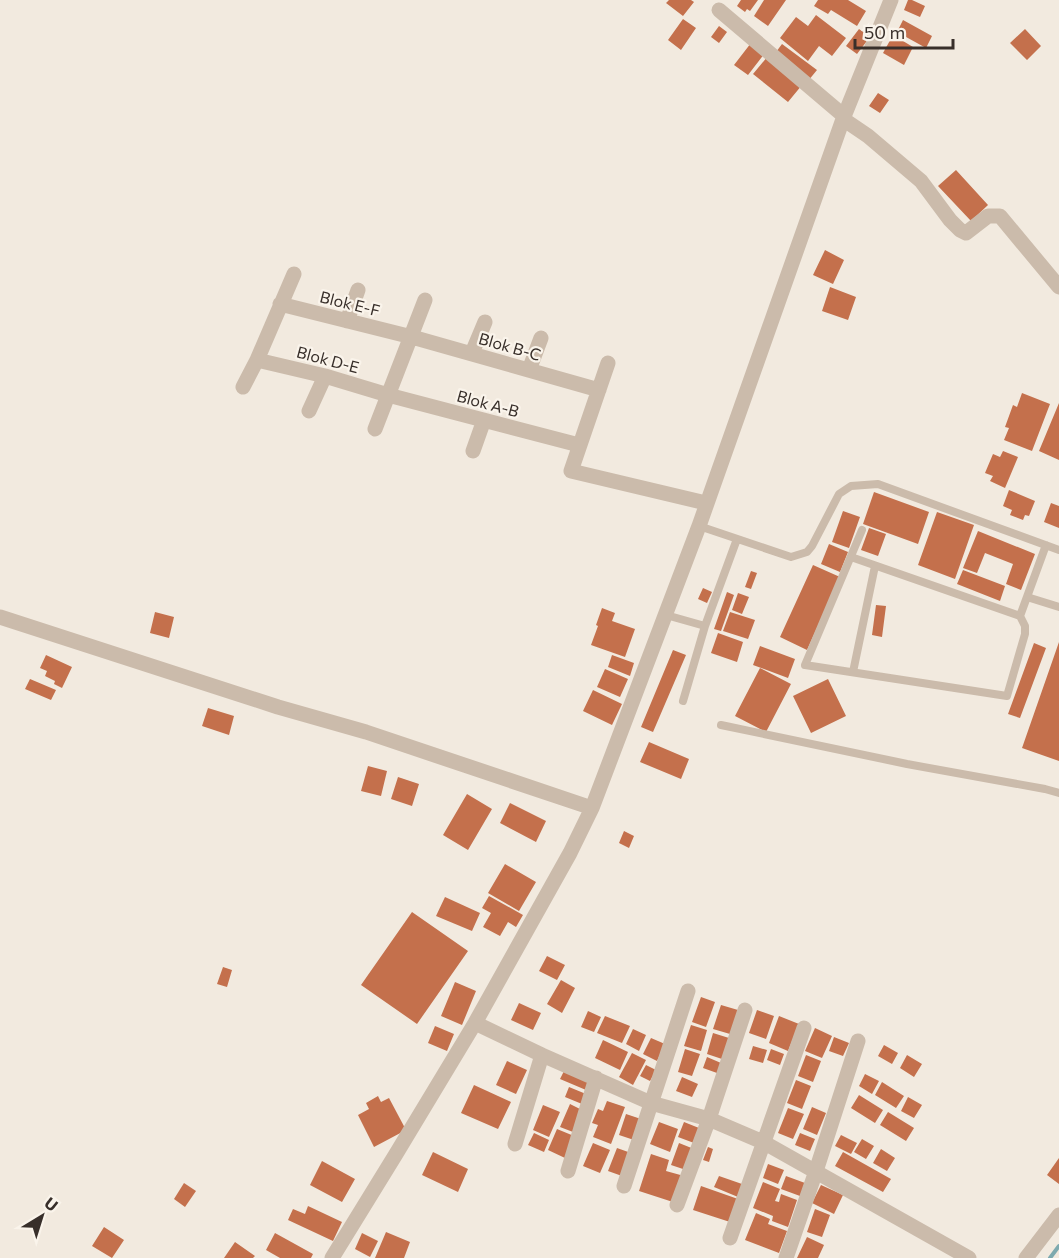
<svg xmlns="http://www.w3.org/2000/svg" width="1059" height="1258" font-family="Commissioner,sans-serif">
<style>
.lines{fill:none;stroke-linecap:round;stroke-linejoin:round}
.stream{stroke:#7eaaaf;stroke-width:4}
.building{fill:#c4704c}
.lane{stroke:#cbbbab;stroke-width:8}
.street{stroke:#cbbbab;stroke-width:15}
.labels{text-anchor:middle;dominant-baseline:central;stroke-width:4.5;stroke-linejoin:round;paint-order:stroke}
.street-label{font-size:16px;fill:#382f2a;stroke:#faf4eb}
</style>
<rect width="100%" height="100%" fill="#f2eadf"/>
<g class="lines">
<path class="stream" d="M1050,1258L1059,1246"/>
</g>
<path class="building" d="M669,0H691L694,2L683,16L666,3Z
M741,0H758L750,11L747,9L745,12L737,6Z
M764,0H786L768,26L754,16Z
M818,0H848L866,11L857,26L831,10L828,14L814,6Z
M908,0H912L925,6L920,17L904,10Z
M816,15L846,38L832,56L819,46L808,61L780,38L796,17L808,26Z
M683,19L696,28L681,50L668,40Z
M903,20L932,36L926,48L897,32Z
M719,26L727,32L719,43L711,37Z
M859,29L870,37L857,54L846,46Z
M1025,29L1041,46L1027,60L1010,43Z
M893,35L913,47L904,65L883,53Z
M751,43L765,53L748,75L734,65Z
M782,44L817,70L808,81L773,56Z
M768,56L802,85L788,102L753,74Z
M878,93L889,100L880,113L869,106Z
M956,170L988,205L971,221L938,186Z
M825,250L844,260L833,284L813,275Z
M830,287L856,297L848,320L822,311Z
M1022,393L1050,404L1032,451L1004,440L1009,428L1005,427L1013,405L1017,407Z
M1059,403V460L1039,451Z
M1003,451L1018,457L1005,488L990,481L993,476L985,473L993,454L1000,457Z
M1009,490L1035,501L1029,516L1025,515L1023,520L1010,515L1012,510L1003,506Z
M874,492L929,512L918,544L863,524Z
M1051,503L1059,506V528L1044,522Z
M843,511L860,517L849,548L832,542Z
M937,512L974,525L955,579L918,565Z
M869,528L886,534L878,556L861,550Z
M978,531L1035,554L1021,590L1006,584L1013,564L985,553L977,573L963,568Z
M829,544L848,552L840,572L821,564Z
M813,565L840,577L807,650L780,637Z
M963,570L1005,586L1000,601L957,584Z
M751,571L757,573L751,589L745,587Z
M703,588L712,592L707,603L698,599Z
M727,592L734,595L721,631L714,629Z
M738,593L749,597L742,614L732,610Z
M876,605L886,606L882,637L872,635Z
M602,608L615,613L612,621L635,629L625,657L591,645L598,626L596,625Z
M155,612L174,617L169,638L150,633Z
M730,612L755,620L748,639L723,631Z
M718,633L743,642L737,662L711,653Z
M1059,642V761L1022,748Z
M1034,643L1046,648L1020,718L1008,714Z
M760,646L795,659L788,678L753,665Z
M673,650L686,655L653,732L641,727Z
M46,655L72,667L62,688L54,684L55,681L45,676L47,671L40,668Z
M612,655L634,663L630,676L608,667Z
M760,668L791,684L766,732L735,716Z
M605,669L628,679L620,697L597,687Z
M30,679L56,690L51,700L25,689Z
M828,679L846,716L811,733L793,696Z
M593,690L622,704L612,725L583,711Z
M208,708L234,716L229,735L202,726Z
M649,742L689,759L681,779L640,762Z
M368,766L387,771L381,796L361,791Z
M398,777L419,784L412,806L391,799Z
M467,794L492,809L468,850L443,835Z
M510,803L546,821L536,842L500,823Z
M624,831L634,836L629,848L619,843Z
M505,864L536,882L519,911L488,893Z
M489,896L523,915L516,927L508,922L500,936L483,927L491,913L482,908Z
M445,897L480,913L472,931L436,916Z
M412,912L468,951L417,1024L361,985Z
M547,956L565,965L557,980L539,971Z
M223,967L232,970L227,987L217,984Z
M561,980L575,988L562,1013L547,1004Z
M455,982L476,991L462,1025L441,1016Z
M701,997L715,1002L706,1027L692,1022Z
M519,1003L541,1013L533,1030L511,1020Z
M721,1005L738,1010L730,1034L713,1029Z
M757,1010L774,1016L766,1039L749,1033Z
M588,1011L601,1017L594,1032L581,1027Z
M605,1016L630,1026L622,1043L597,1033Z
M779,1016L799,1024L788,1051L769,1043Z
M691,1025L707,1030L701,1051L684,1046Z
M435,1026L454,1034L447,1051L428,1043Z
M815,1028L832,1036L822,1058L805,1051Z
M633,1029L646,1035L639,1051L626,1044Z
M713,1033L729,1038L722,1059L707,1054Z
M834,1037L849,1043L843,1056L829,1051Z
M651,1038L665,1044L657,1061L643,1054Z
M603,1040L628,1052L620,1070L595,1058Z
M884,1045L898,1053L892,1064L878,1056Z
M753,1046L767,1050L763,1063L749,1059Z
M685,1049L700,1054L692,1076L678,1072Z
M771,1049L784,1054L780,1065L767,1060Z
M632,1053L646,1060L633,1085L619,1077Z
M806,1055L821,1061L813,1082L798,1076Z
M907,1055L922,1064L914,1077L900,1068Z
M707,1057L721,1063L717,1073L703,1068Z
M507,1061L527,1070L516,1094L496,1085Z
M646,1065L656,1070L650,1081L640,1076Z
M565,1069L590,1080L586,1090L560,1079Z
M865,1074L879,1081L872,1094L859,1086Z
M682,1077L698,1084L692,1097L676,1091Z
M796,1080L811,1086L802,1109L787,1103Z
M882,1082L904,1096L896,1108L875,1095Z
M474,1085L511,1102L498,1129L461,1113Z
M569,1087L586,1094L582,1104L565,1097Z
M859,1095L883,1110L875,1123L851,1108Z
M378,1096L381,1102L389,1098L406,1130L374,1147L358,1115L369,1109L366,1103Z
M908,1097L922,1105L914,1118L901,1111Z
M607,1101L625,1107L611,1144L593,1137L598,1125L592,1123L598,1109L603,1111Z
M570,1104L582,1110L573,1132L560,1127Z
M543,1105L560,1112L549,1137L533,1130Z
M812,1107L826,1113L817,1135L803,1129Z
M788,1108L804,1114L793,1139L778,1133Z
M888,1112L914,1128L906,1141L880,1125Z
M626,1114L641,1119L634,1140L619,1135Z
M659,1122L678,1129L670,1152L650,1144Z
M684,1122L699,1128L694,1143L678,1137Z
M557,1129L574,1136L565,1158L548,1150Z
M534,1133L549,1140L544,1152L528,1145Z
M800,1133L815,1139L810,1151L795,1145Z
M841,1135L857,1143L851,1154L835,1146Z
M862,1139L874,1146L866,1159L854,1152Z
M593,1143L610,1150L600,1173L583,1166Z
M679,1143L694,1149L686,1170L671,1165Z
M708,1147L713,1149L709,1162L703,1160Z
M617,1148L631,1153L622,1176L608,1171Z
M881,1149L895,1158L887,1171L873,1163Z
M433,1152L468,1169L458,1192L422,1175Z
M843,1152L891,1179L883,1192L835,1166Z
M651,1154L669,1160L666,1171L684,1176L676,1203L639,1191Z
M1059,1158V1184L1047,1175Z
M322,1161L355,1179L342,1202L310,1185Z
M768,1164L784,1170L778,1184L763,1178Z
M719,1176L742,1184L738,1197L714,1187Z
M786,1176L805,1183L800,1196L781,1189Z
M763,1182L780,1189L775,1201L779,1202L781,1194L797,1200L788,1227L772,1221L773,1216L753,1208Z
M184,1183L196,1191L185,1207L174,1199Z
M821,1185L843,1195L834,1214L812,1203Z
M701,1186L738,1199L730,1222L693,1210Z
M308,1206L342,1222L333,1241L288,1220L293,1209L305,1214Z
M815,1209L830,1215L822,1237L807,1232Z
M756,1213L770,1219L768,1224L787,1231L779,1253L745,1240Z
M104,1227L124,1240L112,1258L92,1246Z
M386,1232L410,1242L404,1258H375Z
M275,1233L313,1254L311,1258H280L266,1250Z
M362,1233L378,1241L370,1257L355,1249Z
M807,1237L824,1245L818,1258H797Z
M235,1242L255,1256L253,1258H224Z"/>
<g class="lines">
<path class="lane" d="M699,526L791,557L807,552L812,546L839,494L851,486L878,484L1059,550
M851,557L1020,616L1025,626V634L1007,696L805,665L862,530
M1027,597L1059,607
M666,615L705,626
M1020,616L1046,545
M853,672L875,566
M683,701L705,626L737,539
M721,725L907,764L1045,789L1059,793"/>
<path class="street" d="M719,10L844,116
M843,119L868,136L921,181L950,220L960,230L966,233L988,216H1000L1059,287
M280,304L412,337L599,390
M347,321L358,290
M472,353L485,322
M257,360L325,376L388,395L579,445
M608,363L571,471L706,503
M529,370L541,338
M243,387L257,360L294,274
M309,411L325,376
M375,429L425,300
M473,451L484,420
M0,617L278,707L366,732L592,808
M475,1023L542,1055L651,1103L709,1119L763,1142L969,1258
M515,1144L542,1055
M568,1171L596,1078
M624,1186L688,991
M677,1205L709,1119L745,1010
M730,1238L804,1028
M332,1258L396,1154L475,1023L570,853L592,808L699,526L843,119L891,0
M786,1258L816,1171L858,1041
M1026,1258L1059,1215"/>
</g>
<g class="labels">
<g class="street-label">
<text transform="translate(350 303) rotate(14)">Blok E-F</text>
<text transform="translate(510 346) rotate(16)">Blok B-C</text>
<text transform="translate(328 359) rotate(15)">Blok D-E</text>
<text transform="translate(488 403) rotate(15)">Blok A-B</text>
</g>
</g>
<g transform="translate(42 1216) rotate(38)" stroke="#faf4eb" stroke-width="4.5" paint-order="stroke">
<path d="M0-4.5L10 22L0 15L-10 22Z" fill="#382f2a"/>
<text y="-9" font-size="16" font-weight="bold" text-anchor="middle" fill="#382f2a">U</text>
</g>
<path d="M855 39v9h98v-9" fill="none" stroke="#382f2a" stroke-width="3"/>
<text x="864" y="39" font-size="18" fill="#382f2a" stroke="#faf4eb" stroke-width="4.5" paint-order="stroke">50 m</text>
</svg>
